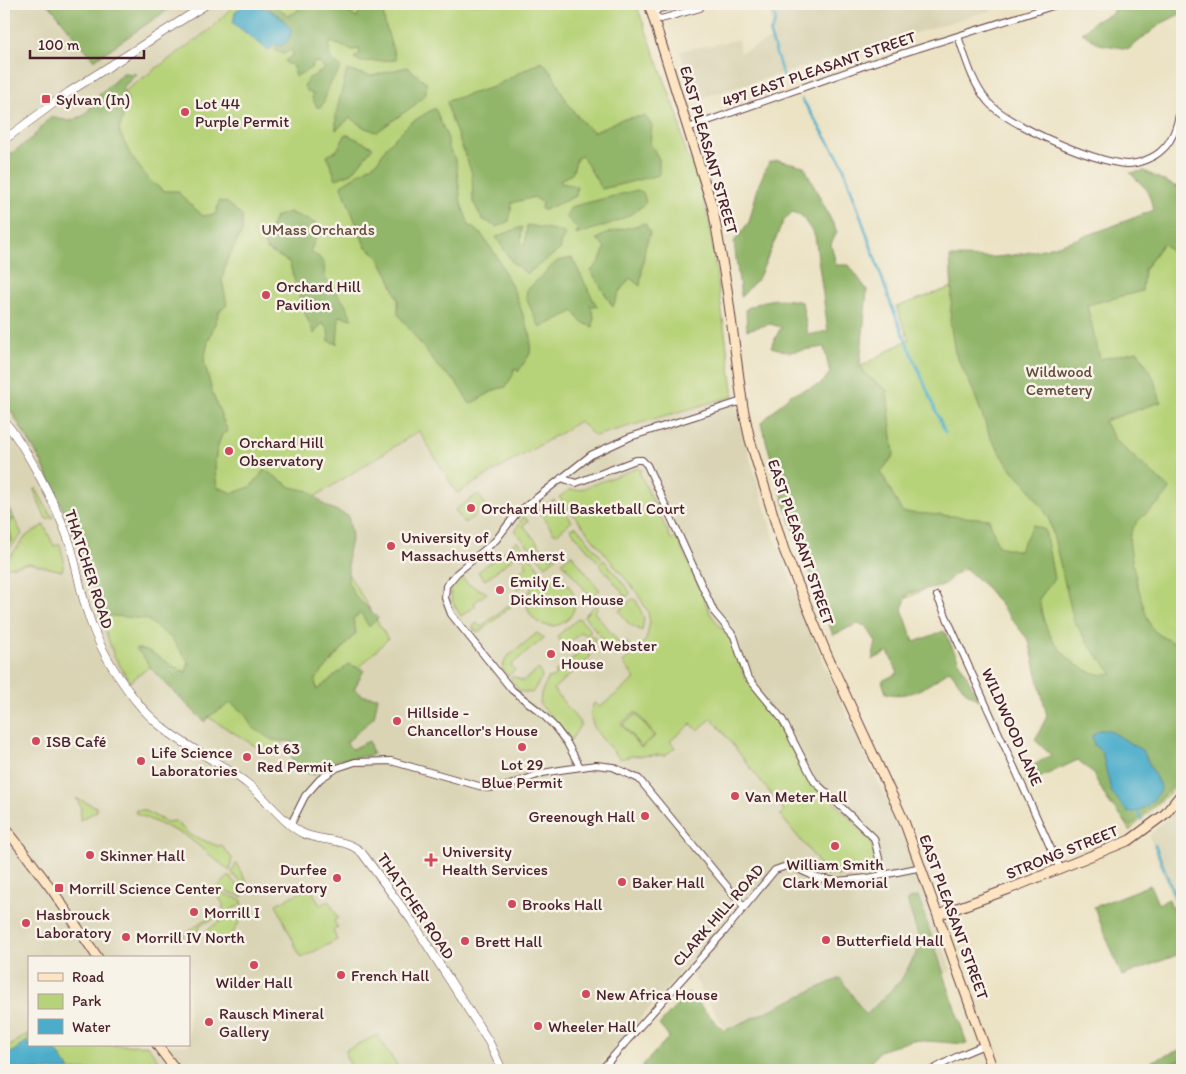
<svg xmlns="http://www.w3.org/2000/svg" width="1186" height="1074" font-family="Itim,sans-serif">
<style>
.built{fill:#dad4b5;fill-rule:evenodd}
.green{fill:#b7d379;stroke:#807952;fill-rule:evenodd}
.forest{fill:#91b569;stroke:#6e6a4a}
.water{fill:#4badca;stroke:#4a667a}
.lines{fill:none;stroke-linecap:round;stroke-linejoin:round}
.stream{stroke:#4badca;stroke-width:2.5}
.minor-casing{stroke:#623c42;stroke-width:8}
.tertiary-casing{stroke:#623c42;stroke-width:9}
.secondary-casing{stroke:#623c42;stroke-width:11}
.minor{stroke:#fff;stroke-width:6}
.tertiary{stroke:#fff;stroke-width:8}
.secondary{stroke:#fde5c4;stroke-width:9}
.poi-dot{fill:#d1495b;stroke:#f7f3e8;stroke-width:2}
.labels{text-anchor:middle;dominant-baseline:central;stroke-width:5;stroke-linejoin:round;paint-order:stroke}
.street-label{font-size:16px;fill:#4a1f2b;stroke:#f7f3e8}
.poi-label{font-size:16px;fill:#4a1f2b;stroke:#f7f3e8;text-anchor:start}
.park-label{font-size:16px;fill:#654c3e;stroke:#f7f3e8}
</style>
<rect width="100%" height="100%" fill="#f7f3e8"/>
<filter id="ink" filterUnits="userSpaceOnUse"><feTurbulence type="fractalNoise" baseFrequency=".02" numOctaves="2"/><feDisplacementMap in="SourceGraphic" scale="10" xChannelSelector="R" yChannelSelector="G"/><feConvolveMatrix kernelMatrix="1 2 1 2 8 2 1 2 1" color-interpolation-filters="sRGB"/></filter>
<filter id="wash" filterUnits="userSpaceOnUse"><feTurbulence type="fractalNoise" baseFrequency=".0096" numOctaves="4" result="noise"/><feDisplacementMap in="SourceGraphic" scale="20" xChannelSelector="R" yChannelSelector="G"/><feGaussianBlur stdDeviation="1.12" result="paint"/><feColorMatrix in="noise" values="0 0 0 0 0 0 0 0 0 0 0 0 0 0 0 0 0 1.4 0 .05"/><feComposite in="paint" operator="in"/></filter>
<g filter="url(#wash)">
<rect width="100%" height="100%" fill="#ece3c5"/>
<path class="built" d="M4,4H636L678,116L686,155L695,166L709,221L737,413L769,523L824,665L908,847L951,970L871,1040L875,1070H810L778,1005L737,1050L687,965L602,1063L606,1070H4ZM29,958H189V1045H29Z
M768,4H1011L694,100L680,51L738,40L740,53L774,38Z
M1182,803V926L1149,836Z"/>
<path class="green" d="M235,4H636L678,116L686,155L695,166L709,221L734,396L595,436L579,421L564,431L457,493L419,431L305,503L388,639L270,755L208,717L205,722L149,667L130,682L114,656L102,621L103,615L72,529L41,461L4,399L103,107L208,31Z
M1182,206V781L1129,831L1001,551L833,635L786,508L761,423L909,339L896,307Z
M637,468L642,470L639,472L671,539L677,537L711,615L734,644L745,678L777,716L804,772L870,839L877,865L876,871L845,872L837,876L822,874L816,859L780,815L784,811L712,718L698,730L691,724L670,741L675,748L665,755L632,756L620,759C608,744 582,724 594,703L600,707L635,679L623,662L646,640L650,622L648,612L637,593L559,497L569,490H579ZM636,712L655,736L641,748L621,724Z
M36,488L49,513L54,517L46,519L34,490Z
M478,494L487,507L464,523L455,510Z
M554,500L572,521L557,534L554,533L538,509Z
M524,516L528,521L523,525L550,558L555,554L557,557L546,566L515,531Z
M14,518L22,534L9,550L6,548L12,540L9,526Z
M44,525L54,546L60,544L64,561L62,571L29,563L4,568V564L26,536Z
M574,527H577L602,558L598,562L570,529Z
M517,541L527,551L526,554L522,558L518,554L485,580L478,572Z
M571,554L600,590L591,597L562,562Z
M528,557H531L540,571L518,589L510,579L527,566L524,561Z
M604,560L630,592V594L615,606L626,597L599,564Z
M460,575L468,584L487,593L474,603L476,606L461,616C452,604 443,585 460,575Z
M527 602a24 24 0 1 1 48 0a24 24 0 1 1-48 0Z
M632,599L636,600L644,618L642,631L629,624L619,611Z
M514,601V604L484,629L479,632L474,630L473,626L477,623L481,627Z
M596,604L598,607L594,612L620,644L625,641L630,646L620,655L615,654L584,616Z
M579,618L590,630V633L586,636L582,632L564,646L557,636Z
M537,633L544,638L511,665L515,670L508,676L502,668L506,658Z
M592,635L595,638L589,659L553,689L581,724L571,740L540,704L541,693L549,677L552,678L557,674L555,672L591,644L587,639Z
M539,669L542,677L532,693L519,691L510,678L512,676L523,681Z
M636,714L654,736L641,747L623,725Z
M76,798L96,807L97,811L80,820L81,807Z
M136,810H144L166,822L175,821L190,835L218,846L221,845L232,858L230,871L185,835L135,813Z
M236,863L246,881L248,891L232,873Z
M229,876L245,894L242,897L217,888Z
M310,887L320,905L329,901L338,918L334,921L338,928L333,930L337,940L301,958L276,904Z
M215,891L242,900V904L223,914V904Z
M244,909L246,912L225,945H220L207,931L217,923Z
M218,913L220,916L200,925L198,932L189,941L182,937L201,922Z
M29,1033V1045H147L165,1070H4V1050Z
M377,1035L400,1070H354L346,1057V1050Z"/>
<path class="forest" d="M46,4H176L94,60L51,7Z
M263,4L275,5L288,16L299,10L295,4H352L348,12L357,18L362,4H382L385,24L396,60L361,62L354,58L360,54L359,49L353,50L330,42C328,55 329,60 341,67C338,74 334,78 330,84C326,91 326,99 321,107H317L312,98L313,94L307,91L304,86L308,79L325,69L320,63L314,62L311,68L295,77L292,64H287L285,61L293,55L292,50L283,54L275,51L284,20Z
M1112,4H1182V13L1162,23L1129,49L1099,44L1082,33L1093,22L1113,13Z
M541,61C557,74 555,83 566,100C574,113 582,123 594,132L622,119L645,116L652,126L650,143L659,159V175L602,189L582,156L577,158L572,174L560,180L561,183L577,186L576,196L544,210L541,209L542,202L534,197L512,203L509,221L497,227L482,219L473,201L472,173L450,116L447,101L493,87Z
M407,67L426,82V94L416,104L377,132L365,128L350,118L336,130V113L347,70L371,76Z
M123,73L137,74L122,88L128,100L119,131L131,156L150,181L164,191H178C182,198 196,209 203,216L216,214L219,201L228,203L242,216V232L227,260L222,280L227,305L220,310L208,342L204,361L213,395L228,432L223,433C214,451 214,467 217,487L233,493L250,487L265,470L291,487L309,491L326,506L348,516L352,536L348,552V582L355,596L378,618L369,627L361,613L353,619L356,633L315,680L317,690L349,664L364,670L354,689L364,696L378,697L374,717L346,743L352,749L369,741L373,755L337,760L314,775C290,768 291,765 292,742L272,740L252,727L245,714L231,703L208,717L205,722L149,667L146,660L135,648L149,651L185,673L189,663L172,639L146,619L103,615L72,529L41,461L4,399V159L32,138L50,117L70,121L85,115L100,94Z
M435,108L448,139V147L456,161L461,203L469,225L481,234L496,255L515,293L531,337L530,354L518,372L517,369H513L514,373L506,387L497,389L470,404L456,382L438,367L398,314V299L389,277L378,256L365,246L341,185L377,162L387,146L410,123Z
M346,134L373,147L352,173L336,179L327,156L337,150Z
M778,160L804,166L837,232L831,244L836,265H849L867,290L860,364L866,375L887,390L894,455L881,472L902,512L989,519L998,546L1019,551L1033,525L1045,530L1054,579L1039,599C1041,609 1043,620 1047,629C1059,654 1085,679 1113,674L1092,649L1074,621L1049,518L1027,485L1009,466L990,437L973,390L955,353L950,321L952,292L950,257C965,257 981,258 996,257C1050,253 1104,229 1154,210L1147,190L1130,173L1144,171L1177,187L1182,185V269L1178,259L1163,243L1144,270L1142,291L1087,305L1100,359L1138,351L1153,377L1161,402L1104,421L1115,440L1170,489C1161,507 1136,514 1130,535C1126,545 1145,619 1152,628C1159,637 1173,642 1182,646V778L1130,827L1109,803L1092,772L1078,760L1028,783L1024,771L1051,755L1035,740L1047,716L1029,641L988,589L963,566L944,585L908,593L902,609L914,642L944,631L979,700L965,691L950,670C930,684 911,700 886,693L882,681L898,673L888,652L872,660L876,642L866,626L857,624L833,635L786,508L761,423L790,395L821,384L830,373L824,347L789,352L771,347L781,327L770,324L747,330L746,309C766,298 779,297 802,302L808,335L828,331L815,236L801,215L792,212L783,222L759,277L741,297L734,242L749,222L759,184L769,162Z
M637,190L643,192L646,202C631,220 598,227 576,235L578,229L566,217L571,207Z
M289,212L317,224L316,238L310,252L319,257L324,264L325,278L346,305L352,319L339,316L337,344L329,341L328,330L322,323L314,334L303,309L289,262L266,249L264,243L275,217Z
M645,223L650,233L645,248L640,286L630,278L619,292L613,307L591,271L599,262L605,248L597,239C612,229 628,229 645,223Z
M527,225L560,231L566,235L560,243L561,249L527,274L512,262L496,237L522,227L521,242L525,245Z
M572,258L597,307L590,305L594,316L593,327L581,322L574,311L540,328L526,298L527,290L557,261Z
M4,499L14,518L9,526L11,543L6,548L4,545Z
M1150,885L1158,904L1169,899L1182,935V953L1122,976L1094,907Z
M918,896L967,1044L913,1040L879,1051L866,1070H647L642,1066L669,1037L659,1025L688,993L724,1031L840,978L866,1015L901,980L921,945L907,900Z
M1182,1049V1060L1155,1070L1152,1061Z"/>
<path class="water" d="M244,5C265,5 279,13 292,30L289,39L282,46L276,45L268,50L233,23L235,12Z
M1099,730H1109L1143,751L1161,788C1153,802 1145,811 1128,813L1111,791L1102,752L1094,745L1092,736Z
M29,1040V1045H52L70,1070H4V1058Z"/>
<g class="lines">
<path class="stream" d="M772,5L776,21L770,34L783,76L788,79
M802,99L842,163L893,310L945,432
M1138,812L1142,820
M1155,845L1182,915"/>
</g>
</g>
<g filter="url(#ink)">
<g class="lines">
<g class="minor-casing">
<path id="minor" d="M680,4L658,9L653,15L661,19L700,8L701,4
M958,36C966,59 972,83 988,102C1008,125 1096,163 1127,164C1138,164 1154,158 1162,150C1175,139 1179,117 1182,101
M688,128L872,63L1059,4
M561,478L576,483L636,460H642L647,465L714,612L734,636L747,676L782,719L814,781L874,838L883,875
M937,596L1060,869
M580,767L567,743L554,726L539,711L512,690L451,614L445,598L446,586L457,573L496,540L516,514L591,455L630,437L742,401
M291,824L305,796L320,779L337,768L355,762L391,761L486,788L507,786L543,773L560,770L596,765L613,767L639,779L744,907
M601,1070L724,932L775,870L789,865L818,878L837,881L868,878L922,867
M932,1070L958,1056L984,1045"/>
</g>
<g class="tertiary-casing">
<path id="tertiary" d="M4,140L69,92L207,4
M4,421C27,447 59,511 70,544C77,567 80,591 88,614C97,643 114,672 133,697C167,742 206,751 249,785C267,799 282,822 302,833C321,842 347,838 362,853L412,921L489,1042L502,1070"/>
</g>
<g class="secondary-casing">
<path id="secondary" d="M649,4L713,209L727,289L743,408L750,440L784,550L827,655L904,821L993,1070
M4,826L53,891L98,958
M938,915L1009,889L1130,840L1165,814L1182,793
M157,1045L176,1070"/>
</g>
<use href="#minor" class="minor"/>
<use href="#tertiary" class="tertiary"/>
<use href="#secondary" class="secondary"/>
</g>
</g>
<g class="poi-dot">
<rect x="41" y="94" width="10" height="10" rx="2.5"/>
<circle cx="185" cy="112" r="5"/>
<circle cx="266" cy="295" r="5"/>
<circle cx="229" cy="451" r="5"/>
<circle cx="471" cy="508" r="5"/>
<circle cx="391" cy="546" r="5"/>
<circle cx="500" cy="590" r="5"/>
<circle cx="551" cy="654" r="5"/>
<circle cx="397" cy="721" r="5"/>
<circle cx="36" cy="741" r="5"/>
<circle cx="522" cy="747" r="5"/>
<circle cx="247" cy="757" r="5"/>
<circle cx="141" cy="761" r="5"/>
<circle cx="735" cy="796" r="5"/>
<circle cx="645" cy="816" r="5"/>
<circle cx="835" cy="846" r="5"/>
<circle cx="90" cy="855" r="5"/>
<path d="M428.5 852.5h5v5h5v5h-5v5h-5v-5h-5v-5h5z"/>
<circle cx="337" cy="878" r="5"/>
<circle cx="622" cy="882" r="5"/>
<rect x="54" y="883" width="10" height="10" rx="2.5"/>
<circle cx="512" cy="904" r="5"/>
<circle cx="194" cy="912" r="5"/>
<circle cx="26" cy="923" r="5"/>
<circle cx="126" cy="937" r="5"/>
<circle cx="826" cy="940" r="5"/>
<circle cx="465" cy="941" r="5"/>
<circle cx="254" cy="965" r="5"/>
<circle cx="341" cy="975" r="5"/>
<circle cx="586" cy="994" r="5"/>
<circle cx="209" cy="1022" r="5"/>
<circle cx="538" cy="1026" r="5"/>
</g>
<g class="labels">
<g class="street-label">
<text transform="translate(819 69) rotate(-19)">497 EAST PLEASANT STREET</text>
<text transform="translate(709 150) rotate(74)">EAST PLEASANT STREET</text>
<text transform="translate(801 542) rotate(71)">EAST PLEASANT STREET</text>
<text transform="translate(89 569) rotate(72)">THATCHER ROAD</text>
<text transform="translate(1012 727) rotate(66)">WILDWOOD LANE</text>
<text transform="translate(1062 852) rotate(-22)">STRONG STREET</text>
<text transform="translate(416 906) rotate(56)">THATCHER ROAD</text>
<text transform="translate(718 915) rotate(-49)">CLARK HILL ROAD</text>
<text transform="translate(954 917) rotate(70)">EAST PLEASANT STREET</text>
</g>
<g class="poi-label">
<text x="56" y="99">Sylvan (In)</text>
<text x="195" y="103">Lot 44<tspan x="195" dy="18">Purple Permit</tspan></text>
<text x="276" y="286">Orchard Hill<tspan x="276" dy="18">Pavilion</tspan></text>
<text x="239" y="442">Orchard Hill<tspan x="239" dy="18">Observatory</tspan></text>
<text x="481" y="508">Orchard Hill Basketball Court</text>
<text x="401" y="537">University of<tspan x="401" dy="18">Massachusetts Amherst</tspan></text>
<text x="510" y="581">Emily E.<tspan x="510" dy="18">Dickinson House</tspan></text>
<text x="561" y="645">Noah Webster<tspan x="561" dy="18">House</tspan></text>
<text x="407" y="712">Hillside -<tspan x="407" dy="18">Chancellor's House</tspan></text>
<text x="46" y="741">ISB Café</text>
<text x="257" y="748">Lot 63<tspan x="257" dy="18">Red Permit</tspan></text>
<text x="151" y="752">Life Science<tspan x="151" dy="18">Laboratories</tspan></text>
<text x="522" y="764" text-anchor="middle">Lot 29<tspan x="522" dy="18">Blue Permit</tspan></text>
<text x="745" y="796">Van Meter Hall</text>
<text x="635" y="816" text-anchor="end">Greenough Hall</text>
<text x="442" y="851">University<tspan x="442" dy="18">Health Services</tspan></text>
<text x="100" y="855">Skinner Hall</text>
<text x="835" y="864" text-anchor="middle">William Smith<tspan x="835" dy="18">Clark Memorial</tspan></text>
<text x="327" y="869" text-anchor="end">Durfee<tspan x="327" dy="18">Conservatory</tspan></text>
<text x="632" y="882">Baker Hall</text>
<text x="69" y="888">Morrill Science Center</text>
<text x="522" y="904">Brooks Hall</text>
<text x="204" y="912">Morrill I</text>
<text x="36" y="914">Hasbrouck<tspan x="36" dy="18">Laboratory</tspan></text>
<text x="136" y="937">Morrill IV North</text>
<text x="836" y="940">Butterfield Hall</text>
<text x="475" y="941">Brett Hall</text>
<text x="351" y="975">French Hall</text>
<text x="254" y="982" text-anchor="middle">Wilder Hall</text>
<text x="596" y="994">New Africa House</text>
<text x="219" y="1013">Rausch Mineral<tspan x="219" dy="18">Gallery</tspan></text>
<text x="548" y="1026">Wheeler Hall</text>
</g>
<g class="park-label">
<text x="318" y="229">UMass Orchards</text>
<text x="1059" y="371">Wildwood<tspan x="1059" dy="18">Cemetery</tspan></text>
</g>
</g>
<rect width="1186" height="1074" fill="none" stroke="#f7f3e8" stroke-width="20"/>
<rect x="28" y="956" width="162" height="90" fill="#f7f3e8" stroke="#b29e9c"/>
<rect x="38" y="973" width="25" height="8" fill="#fde5c4" stroke="#b29e9c"/>
<text x="72" y="982" font-size="15" fill="#4a1f2b">Road</text>
<rect x="38" y="994" width="25" height="15" fill="#b7d379" stroke="#b29e9c"/>
<text x="72" y="1006" font-size="15" fill="#4a1f2b">Park</text>
<rect x="38" y="1019" width="25" height="15" fill="#4badca" stroke="#b29e9c"/>
<text x="72" y="1032" font-size="15" fill="#4a1f2b">Water</text>
<path d="M30 50v8h114v-8" fill="none" stroke="#4a1f2b" stroke-width="2.5"/>
<text x="38" y="50" font-size="15" fill="#4a1f2b" stroke="#f7f3e8" stroke-width="4" paint-order="stroke">100 m</text>
</svg>
